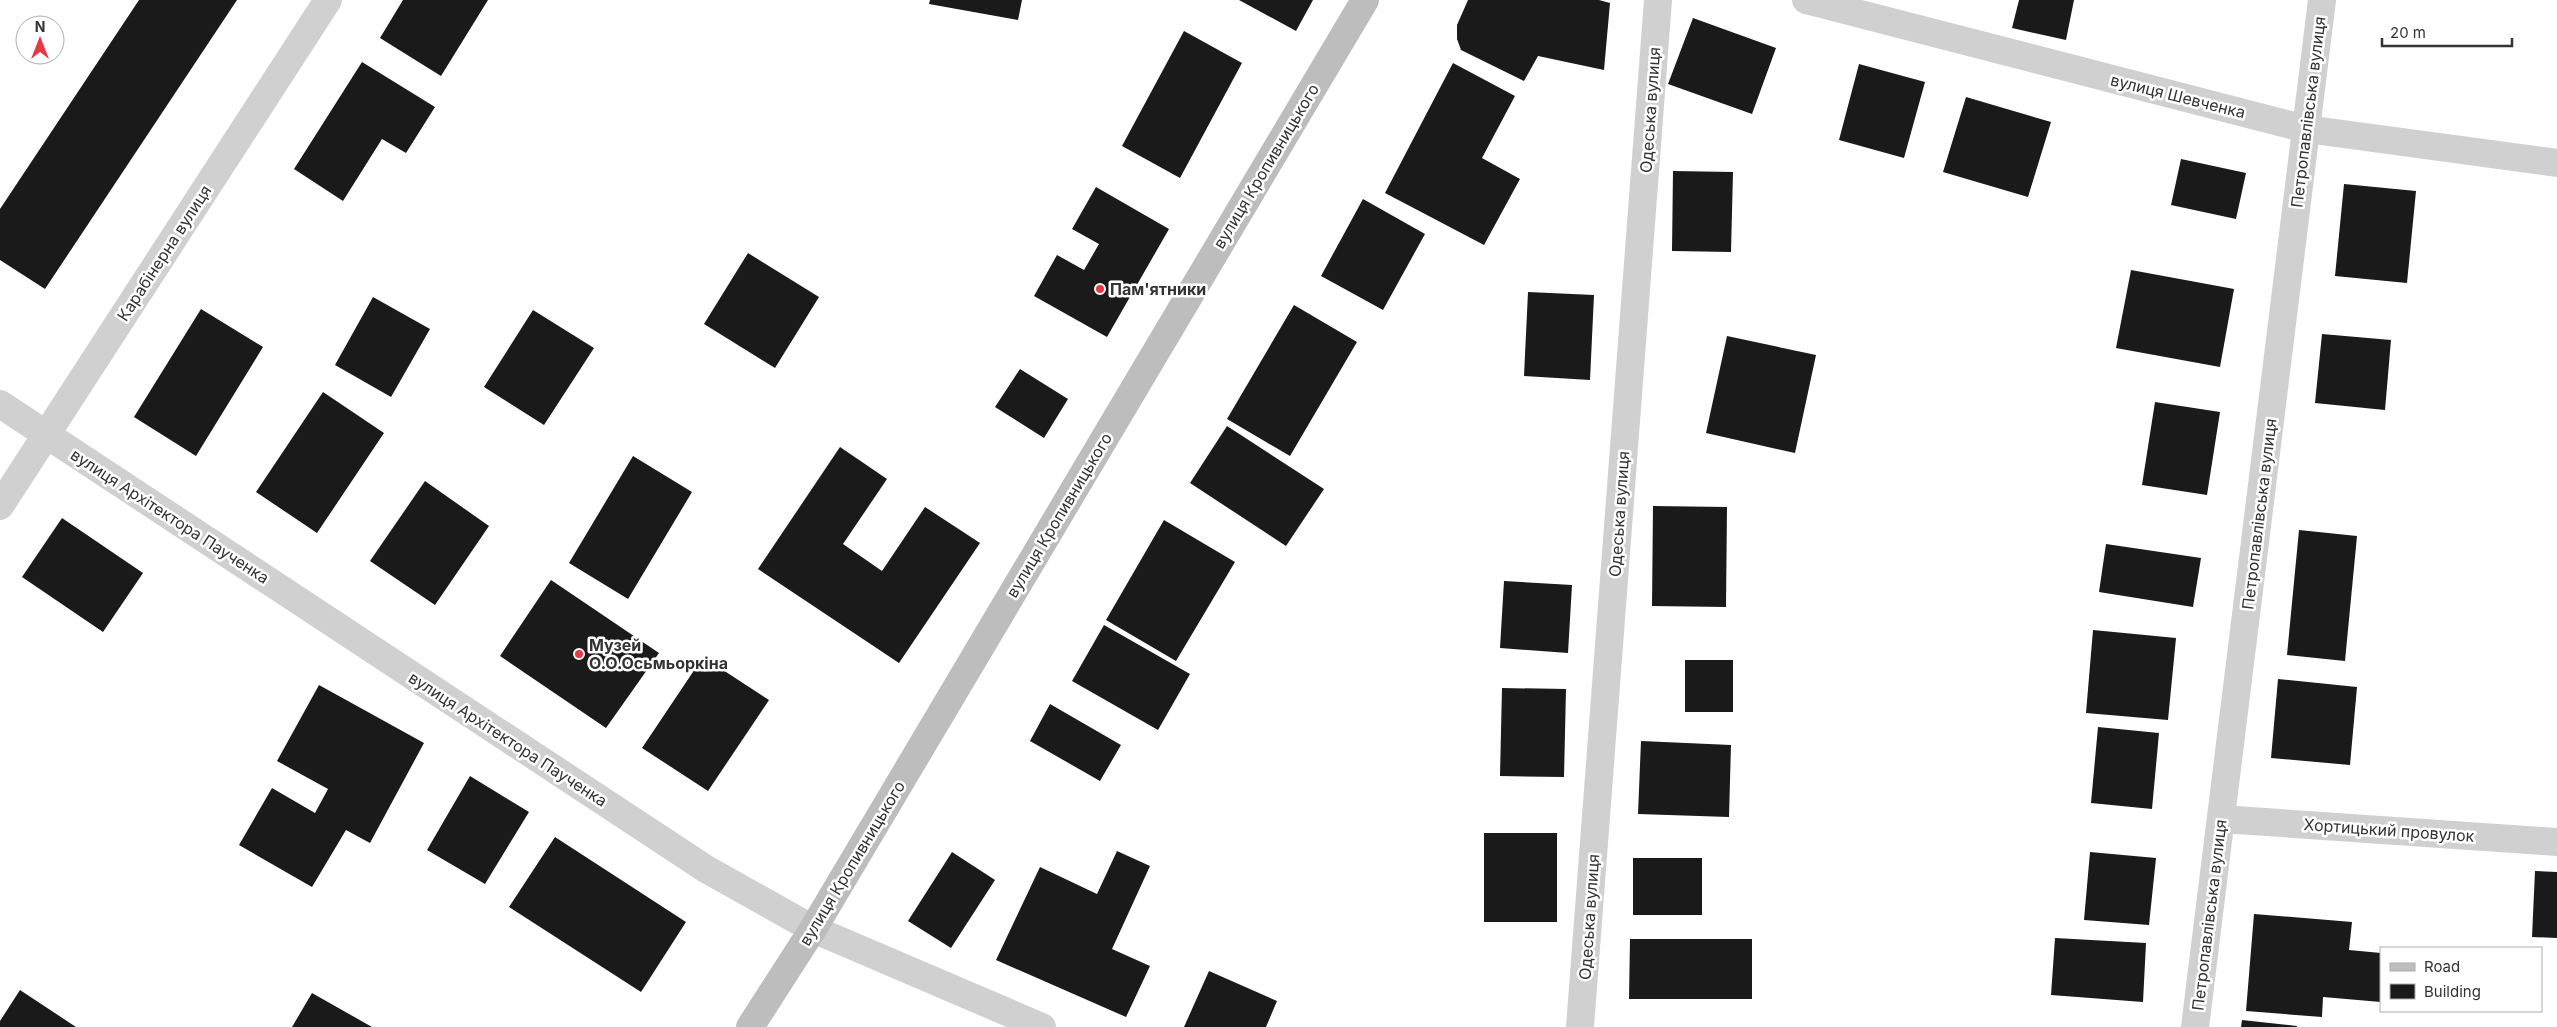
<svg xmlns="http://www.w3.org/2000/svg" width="2557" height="1027" font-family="Inter,sans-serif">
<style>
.building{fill:#1a1a1a}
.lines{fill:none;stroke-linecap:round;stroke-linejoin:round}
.minor{stroke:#d0d0d0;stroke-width:28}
.tertiary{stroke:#d0d0d0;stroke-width:28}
.secondary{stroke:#bdbdbd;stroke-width:28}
.poi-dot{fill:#e63946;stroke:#fff;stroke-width:2}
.labels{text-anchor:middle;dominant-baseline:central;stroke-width:5;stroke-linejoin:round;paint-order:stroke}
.street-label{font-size:16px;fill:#333;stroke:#fff}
.poi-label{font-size:16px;font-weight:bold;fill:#333;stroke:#fff;text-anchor:start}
</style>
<rect width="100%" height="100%" fill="#fff"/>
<path class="building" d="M139,0H237L45,289L0,260V209Z
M403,0H488L441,76L380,38Z
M930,0H1022L1018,20L929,4Z
M1239,0H1313L1296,31Z
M1468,0H1599L1610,3L1604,70L1538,56L1524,81L1461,50L1457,39V25Z
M2019,0H2074L2066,40L2012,28Z
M1693,18L1776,48L1752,114L1668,84Z
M1184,31L1242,63L1180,178L1122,146Z
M362,62L435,107L406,153L382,139L343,201L294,169Z
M1453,63L1515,96L1482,158L1520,179L1484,245L1385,193Z
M1859,64L1925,82L1904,158L1839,140Z
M1966,97L2051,122L2028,197L1943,172Z
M2181,159L2246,173L2236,219L2171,205Z
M1673,171L1733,172L1731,252L1672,251Z
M2344,184L2416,191L2407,283L2335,276Z
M1096,187L1169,229L1107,337L1034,296L1057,255L1084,270L1099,244L1072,229Z
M1363,199L1425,234L1383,310L1321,276Z
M748,253L819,297L775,368L704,324Z
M2131,270L2234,289L2220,367L2116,348Z
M1528,292L1594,295L1590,380L1524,376Z
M373,297L430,329L391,397L335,365Z
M1294,305L1357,342L1290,456L1227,419Z
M201,309L263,347L196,456L134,417Z
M533,310L594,348L544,425L484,387Z
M2322,334L2391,340L2385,410L2315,403Z
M1727,336L1816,355L1795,453L1706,433Z
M1020,369L1068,399L1044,438L995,407Z
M323,392L384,433L317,533L256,492Z
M2155,402L2220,412L2207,495L2142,485Z
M1227,426L1324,489L1286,546L1190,483Z
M840,447L887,479L843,544L882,571L925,507L980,543L899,663L758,569Z
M633,456L692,492L628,599L569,563Z
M425,481L489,526L435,605L370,561Z
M1653,506L1727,507L1726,607L1652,606Z
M62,518L143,573L103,632L22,577Z
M1164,520L1235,562L1176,661L1106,620Z
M2299,530L2357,536L2345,661L2287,655Z
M2106,544L2201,558L2193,607L2099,592Z
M551,580L659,653L606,728L500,656Z
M1504,581L1572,585L1568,653L1500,648Z
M1104,625L1190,674L1158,730L1072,681Z
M2093,630L2176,638L2168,720L2086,713Z
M703,657L769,700L708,791L642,748Z
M1685,660H1733V712H1685Z
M2278,679L2357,687L2350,765L2271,758Z
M319,685L424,743L370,843L346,830L312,887L239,845L272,788L315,813L328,789L277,761Z
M1502,688L1566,689L1564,777L1500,776Z
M1050,704L1121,745L1100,781L1030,741Z
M2098,727L2159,733L2152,809L2091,803Z
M1641,741L1731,745L1729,817L1638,814Z
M470,776L529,812L485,884L427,850Z
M1484,833H1557V922H1484Z
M555,837L686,922L641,992L509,907Z
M1117,851L1150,866L1112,949L1150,966L1126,1017L996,960L1040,867L1097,894Z
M952,852L995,880L951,948L908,921Z
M2090,852L2156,858L2149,925L2084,920Z
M1633,858H1702V915H1633Z
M2535,871L2557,872V938L2532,937Z
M2254,914L2352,922L2349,950L2381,953V1002L2323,997L2322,1017L2246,1011Z
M2055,938L2146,943L2143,1002L2051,995Z
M1630,939H1752V999H1629Z
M1209,971L1277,1001L1266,1027H1184Z
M20,990L76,1027H0V1021Z
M312,993L372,1027H292Z
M2242,1020L2297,1026V1027H2241Z"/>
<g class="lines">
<path class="minor" d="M0,404L706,869L813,929
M0,506L328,0
M2221,819L2557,842
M1580,1027L1658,0
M2195,1027L2322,0"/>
<path class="tertiary" d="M1806,0L2306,129L2557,163
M813,929L1042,1027"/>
<path class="secondary" d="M750,1027L813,929L1365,0"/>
</g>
<g class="poi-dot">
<circle cx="1100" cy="289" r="5"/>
<circle cx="579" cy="654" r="5"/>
</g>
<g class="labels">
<g class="street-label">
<text transform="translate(2178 96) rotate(14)">вулиця Шевченка</text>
<text transform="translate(1650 110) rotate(-86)">Одеська вулиця</text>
<text transform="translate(2308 112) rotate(-83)">Петропавлівська вулиця</text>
<text transform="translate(1266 166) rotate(-59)">вулиця Кропивницького</text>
<text transform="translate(164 253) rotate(-57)">Карабінерна вулиця</text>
<text transform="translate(1619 514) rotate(-86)">Одеська вулиця</text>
<text transform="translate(2259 514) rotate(-83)">Петропавлівська вулиця</text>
<text transform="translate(1059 515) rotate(-59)">вулиця Кропивницького</text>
<text transform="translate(170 516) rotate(33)">вулиця Архітектора Паученка</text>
<text transform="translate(508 739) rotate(33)">вулиця Архітектора Паученка</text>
<text transform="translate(2389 830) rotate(4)">Хортицький провулок</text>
<text transform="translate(852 863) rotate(-59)">вулиця Кропивницького</text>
<text transform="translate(2209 915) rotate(-83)">Петропавлівська вулиця</text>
<text transform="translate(1589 917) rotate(-86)">Одеська вулиця</text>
</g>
<g class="poi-label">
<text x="1110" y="289">Пам'ятники</text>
<text x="589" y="645">Музей<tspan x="589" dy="18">О.О.Осьмьоркіна</tspan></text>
</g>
</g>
<rect x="2380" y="947" width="162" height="65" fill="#ffffff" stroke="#adadad"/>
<rect x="2390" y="963" width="25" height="8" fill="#bdbdbd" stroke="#adadad"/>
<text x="2424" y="972" font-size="15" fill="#333333">Road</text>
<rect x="2390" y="984" width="25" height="15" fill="#1a1a1a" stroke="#adadad"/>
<text x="2424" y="997" font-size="15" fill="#333333">Building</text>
<g transform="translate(40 40)"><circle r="24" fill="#ffffff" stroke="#adadad"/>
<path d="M0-4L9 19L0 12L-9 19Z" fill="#e63946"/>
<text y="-8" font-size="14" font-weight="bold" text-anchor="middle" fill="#333333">N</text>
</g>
<path d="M2382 38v8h130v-8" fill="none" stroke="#333333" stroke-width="2.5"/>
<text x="2390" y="38" font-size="15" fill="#333333" stroke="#ffffff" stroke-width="4" paint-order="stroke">20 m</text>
</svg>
